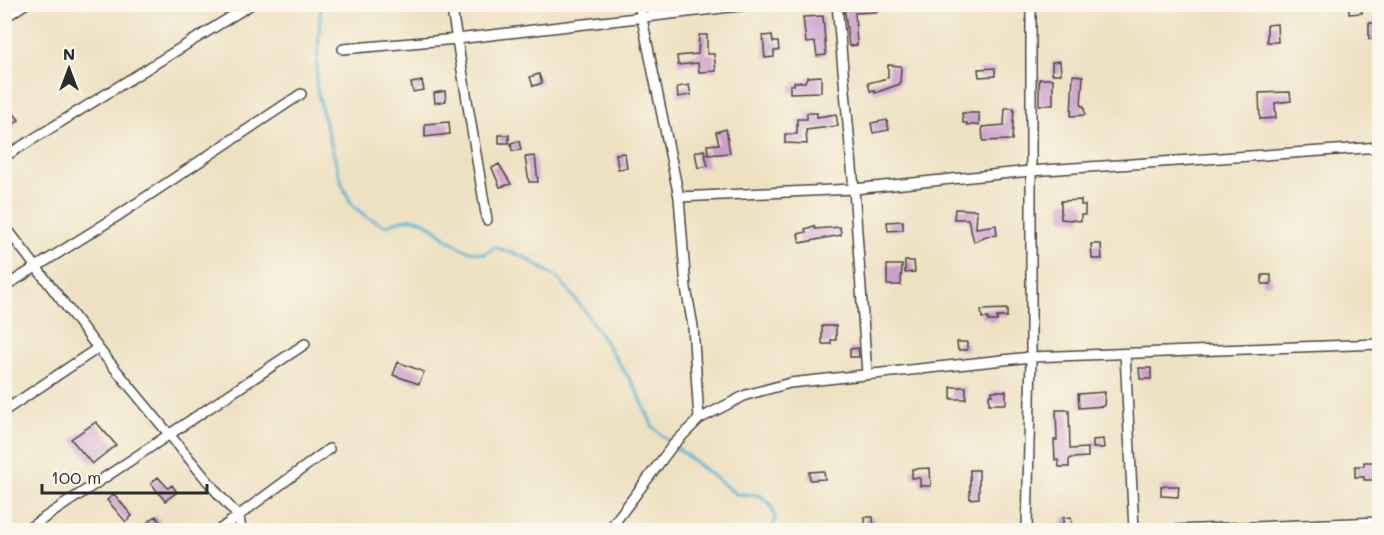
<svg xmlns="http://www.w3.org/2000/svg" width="1384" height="535" font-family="Mali,sans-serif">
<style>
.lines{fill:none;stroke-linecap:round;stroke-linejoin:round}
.stream{stroke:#54b3d2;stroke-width:3}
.building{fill:#cc9dcb}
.street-casing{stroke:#484642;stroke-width:12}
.street{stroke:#fff;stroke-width:9}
</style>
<rect width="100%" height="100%" fill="#fbf7ec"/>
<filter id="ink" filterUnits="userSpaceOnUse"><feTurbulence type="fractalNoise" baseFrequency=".0167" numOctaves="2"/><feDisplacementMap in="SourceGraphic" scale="12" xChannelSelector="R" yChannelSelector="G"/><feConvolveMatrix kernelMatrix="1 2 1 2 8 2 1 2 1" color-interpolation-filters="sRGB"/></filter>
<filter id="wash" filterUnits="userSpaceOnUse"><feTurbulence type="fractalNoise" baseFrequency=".008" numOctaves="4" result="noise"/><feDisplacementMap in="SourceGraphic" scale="24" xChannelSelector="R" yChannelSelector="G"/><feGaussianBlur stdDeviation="1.35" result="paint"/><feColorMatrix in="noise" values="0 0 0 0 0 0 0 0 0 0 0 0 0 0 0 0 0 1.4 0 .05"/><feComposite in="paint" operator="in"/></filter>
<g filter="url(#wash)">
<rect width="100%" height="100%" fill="#eee1c2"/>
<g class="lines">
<path class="stream" d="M321,4L316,83L322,111L342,184L352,205L365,216L386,226C428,206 429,232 462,248C469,252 478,252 485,254L495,247L524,257L559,279L584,310L636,389L653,427L673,445L736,494L759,495L770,504L775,516L774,530"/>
</g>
<g id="blocks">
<path class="building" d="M844,4H877V12L855,13L857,45L849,46Z
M1349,4H1362V13L1349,14Z
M823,16L826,55L817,56L815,42L806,43L803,17Z
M1369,23H1380V39H1369Z
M1277,24L1278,42H1267V25Z
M699,35H707V54H714L716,71L699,72L698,63L678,65L677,56L698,54Z
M772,35L773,42H778L779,50L774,51V57L765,58L763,36Z
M1060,61L1061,74H1052V62Z
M888,65L901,66L900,84L875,93L874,90L870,91L868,83L888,78Z
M995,68V76L979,77L978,69Z
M539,74L542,83L533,86L530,77Z
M1073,75L1083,76L1081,106H1084L1085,115L1071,116Z
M821,76V92L790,93V85H794V82H805L807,77Z
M1039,79H1053V105H1039Z
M422,81L424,90L413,92L411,83Z
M689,85L691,95L678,97L677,87Z
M445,91L446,101L435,103L434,93Z
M1290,92L1291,101L1275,103L1276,118L1260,119L1259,93Z
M1005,108H1014L1012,140L983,141L982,127L1004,125Z
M12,111L19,120L9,128L4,122V117Z
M807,113H817V117L836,114L838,126L806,130L807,144L785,143V134H797V119H807Z
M962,113H979V125H967V123H963Z
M887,120L889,130L873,133L871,123Z
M449,122L450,134L425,137V124Z
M726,129L730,153L708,155L707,145L719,144L716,132Z
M499,135H509V143H499Z
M519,141L521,150L512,151L511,143Z
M704,150L708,166L698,168L695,152Z
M625,153L627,168L618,169L616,154Z
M535,156L538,182H529L525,157Z
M499,164L511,184L500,187L492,168Z
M1081,200V205H1085V215H1081V221L1061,219V201Z
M955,209L977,210L976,228L996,225L997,235L986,236L974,242L968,219H954Z
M903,221V230L888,231L887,222Z
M814,226L815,229L840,227L841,235L800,243L798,234L806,232L805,229Z
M1091,244H1101L1102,259H1092Z
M905,261H914L915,272L905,273Z
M887,265H902L901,285H887Z
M1262,275H1271V284H1262Z
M1007,309V317H997V321H988V318H982L981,310Z
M822,326H836V340H831V344H822Z
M957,342H967V350H958Z
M858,348L859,357H850V349Z
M398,362L424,372L419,384L393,375Z
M1139,368H1151V379H1140Z
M951,387H966V399H951Z
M992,391H1006V404H989V395H992Z
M1105,392L1104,406L1079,408L1078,394Z
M1056,410H1069L1070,449L1088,448V457L1071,458L1069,460V467H1059L1058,460H1055L1054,440H1057Z
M96,422L116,445L92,464L71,439Z
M1103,439L1104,448H1093V440Z
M1364,462H1380V480H1364V477H1355V466H1364Z
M930,468L931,486H920V478H912V469Z
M970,470H979V498L970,499Z
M824,471L825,479L810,480L809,472Z
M158,477L168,488L172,485L177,492L165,501L151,483Z
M1161,486H1179L1178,497L1161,496Z
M114,494L132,516L126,522L107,500Z
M156,516L166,531H148L144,525Z
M865,517H873L874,531H865Z
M1071,517L1072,526H1063V518Z"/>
</g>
</g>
<g filter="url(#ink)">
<use href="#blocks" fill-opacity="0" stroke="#484642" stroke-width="1.5"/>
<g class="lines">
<g class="street-casing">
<path id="street" d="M451,4L487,220
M639,4L679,197L686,288L693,326L699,419
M837,4L854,189L867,374
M4,18L25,4
M343,49L457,39L756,4
M4,157L252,4
M679,197L854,189L1030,171L1380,147
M4,225L98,348L220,496L239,517L241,530
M4,287L116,217L301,94
M1125,354L1134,530
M4,411L98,348
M26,530L305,344
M219,530L329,449
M609,530L673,445L699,419L746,395L790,383L1031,357L1380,344
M1027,530L1031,357V4
M1174,530L1380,522"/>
</g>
<use href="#street" class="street"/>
</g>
</g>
<rect width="1384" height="535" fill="none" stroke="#fbf7ec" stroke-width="24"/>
<g transform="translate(69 69)" stroke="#fbf7ec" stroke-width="4.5" paint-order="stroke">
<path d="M0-4.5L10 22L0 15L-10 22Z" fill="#2b2b2b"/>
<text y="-9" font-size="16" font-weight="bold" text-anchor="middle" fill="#2b2b2b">N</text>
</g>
<path d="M42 484v9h165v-9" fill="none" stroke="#2b2b2b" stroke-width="3"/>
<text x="51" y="484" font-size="18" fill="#2b2b2b" stroke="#fbf7ec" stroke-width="4.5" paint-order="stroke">100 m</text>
</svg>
